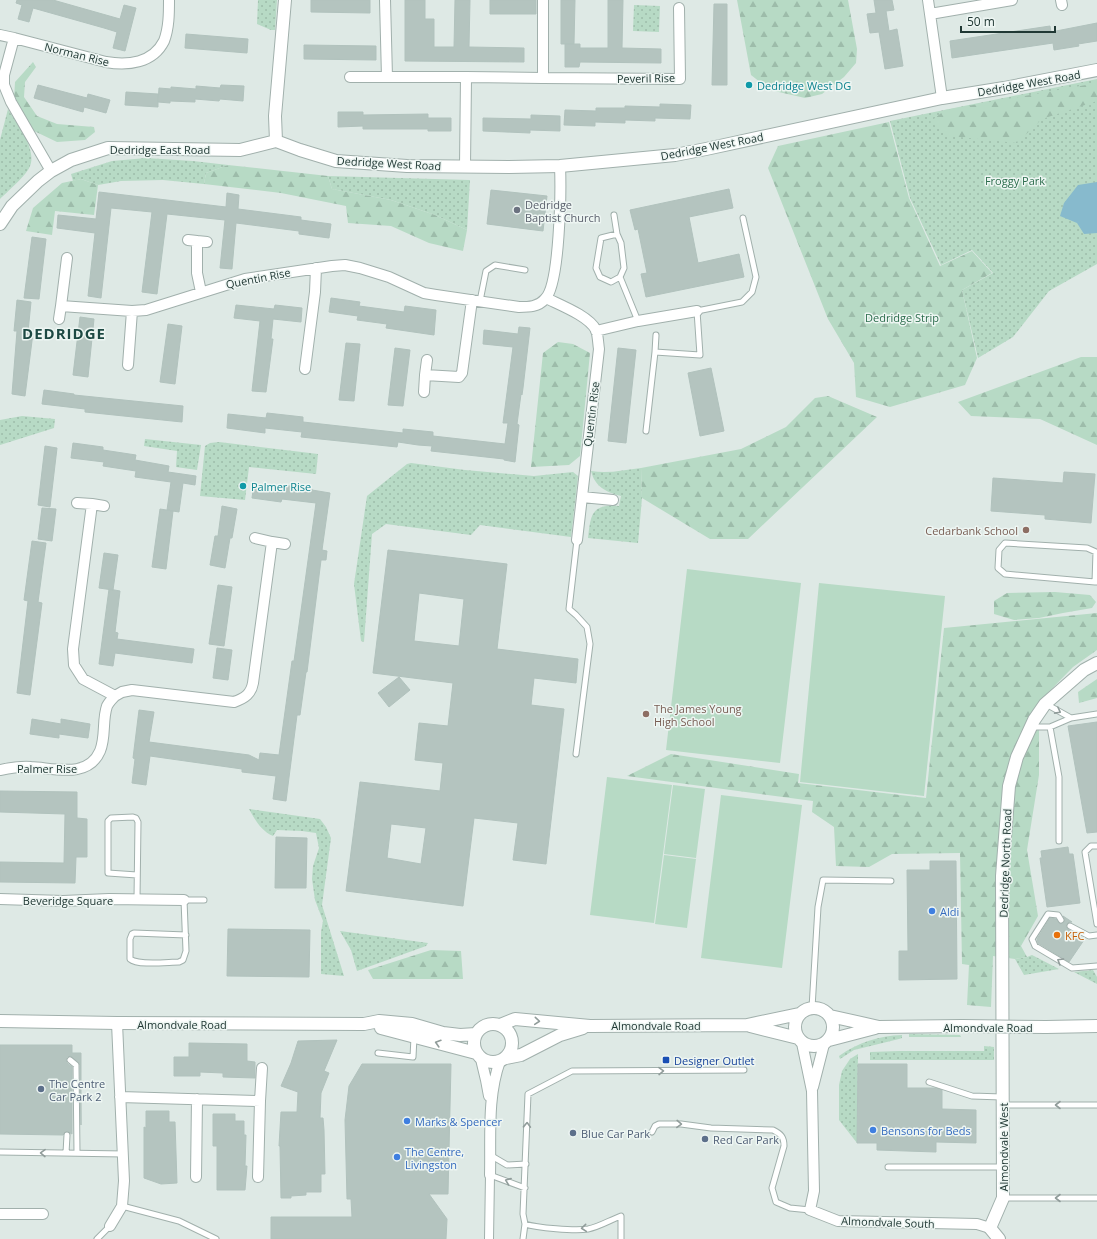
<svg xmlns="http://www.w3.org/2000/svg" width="1097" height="1239" font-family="'Open Sans',sans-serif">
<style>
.green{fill:url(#green-dots)}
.forest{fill:url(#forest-firs)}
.pitch{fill:#b7dac5}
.water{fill:#87bacd}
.building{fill:#b4c4bf;stroke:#b1c2bd;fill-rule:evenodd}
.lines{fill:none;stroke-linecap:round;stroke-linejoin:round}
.service-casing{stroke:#a1b0ac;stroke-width:7}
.pedestrian-casing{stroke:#a1b0ac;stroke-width:10}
.minor-casing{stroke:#a1b0ac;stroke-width:12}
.tertiary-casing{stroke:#a1b0ac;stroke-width:14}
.service{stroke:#fff;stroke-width:5}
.pedestrian{stroke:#fff;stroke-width:8}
.minor{stroke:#fff;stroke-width:10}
.tertiary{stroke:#fff;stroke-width:12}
.tertiary-bridge-casing{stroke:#a1b0ac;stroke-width:14;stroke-linecap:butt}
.tertiary-bridge{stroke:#fff;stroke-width:12}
.oneway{stroke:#909c9a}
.culture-dot{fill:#0f9aa8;stroke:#eef6f3;stroke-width:1.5}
.worship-dot{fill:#6b7280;stroke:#eef6f3;stroke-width:1.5}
.education-dot{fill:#8d6e63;stroke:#eef6f3;stroke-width:1.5}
.shop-dot{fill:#3f7fe0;stroke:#eef6f3;stroke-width:1.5}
.food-dot{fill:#e8710a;stroke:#eef6f3;stroke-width:1.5}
.transit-dot{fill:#1a4fb4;stroke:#eef6f3;stroke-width:1.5}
.service-dot{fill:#5c6f8a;stroke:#eef6f3;stroke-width:1.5}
.labels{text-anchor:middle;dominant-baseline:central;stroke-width:3;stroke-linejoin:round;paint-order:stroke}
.street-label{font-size:11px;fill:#203834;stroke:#eef6f3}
.culture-label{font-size:11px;fill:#0d838f;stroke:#eef6f3;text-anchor:start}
.park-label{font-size:11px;fill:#2c6d4d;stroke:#eef6f3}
.worship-label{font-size:11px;fill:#5b616d;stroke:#eef6f3;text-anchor:start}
.education-label{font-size:11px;fill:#785e54;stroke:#eef6f3;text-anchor:end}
.shop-label{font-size:11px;fill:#366cbe;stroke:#eef6f3;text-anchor:start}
.food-label{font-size:11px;fill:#c56008;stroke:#eef6f3;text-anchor:start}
.transit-label{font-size:11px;fill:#164399;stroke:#eef6f3;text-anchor:start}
.service-label{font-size:11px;fill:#4e5e75;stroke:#eef6f3;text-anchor:start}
.district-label{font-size:15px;font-weight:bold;letter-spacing:1px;fill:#1d4943;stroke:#eef6f3}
</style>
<defs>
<pattern id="green-dots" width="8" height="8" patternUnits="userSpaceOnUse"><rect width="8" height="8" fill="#b7dac5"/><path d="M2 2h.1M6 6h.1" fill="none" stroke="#9dbcaa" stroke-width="1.8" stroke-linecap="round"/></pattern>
<pattern id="forest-firs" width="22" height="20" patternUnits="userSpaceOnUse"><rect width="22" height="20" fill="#b7dac5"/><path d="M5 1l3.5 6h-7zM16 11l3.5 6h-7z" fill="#9dbcaa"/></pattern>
</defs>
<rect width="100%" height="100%" fill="#dee9e5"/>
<path class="green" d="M258,0H277L275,30H271L257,24Z
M634,5L660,6L659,32L633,31Z
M1097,79V264L1049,291L1013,337L978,358L962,290L993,273L972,250L941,265L910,198L890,121Z
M8,109C17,124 37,149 30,166C27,175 7,192 0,199V140Z
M146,158L193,161L228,165L206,173L204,184L163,180L121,181L98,185L81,179L73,181L71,174L112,161Z
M328,176L470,180L467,230L435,215L391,200L332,189Z
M22,416L55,419L54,428L0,445V420Z
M145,439L201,445L197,470L176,467L177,451L144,446Z
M219,442L318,454L316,474L249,467L245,500L200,496L205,446L210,443Z
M411,463L465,470L534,476L573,472L578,476L571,537L480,525L471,535L386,524L372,534L364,642L361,641L354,584L367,496L407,464Z
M641,468L642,498L638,543L588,538C591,514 591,504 619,506L621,496C606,492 595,487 591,471C608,474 624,470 641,468Z
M249,809L320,819L326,827L331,838L322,905L344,976L321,974V932L323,921L315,900L312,879L313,866L319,848L316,833L302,831L277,830L273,836C261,831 255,820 249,809Z
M340,931L428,943L426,946L357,971L351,950Z
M1032,955L1059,969L1024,975L1015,959L1027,957Z
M1093,970L1097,977V984L1074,972Z
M909,1034L960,1035L961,1037H909Z
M902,1035V1038L899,1039L854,1050L840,1059L839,1056C859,1042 878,1036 902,1035Z
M984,1046L994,1047V1060H870V1052L899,1051H984Z
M858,1054L857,1143L839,1120V1085L842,1071L850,1059Z"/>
<path class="forest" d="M737,0H848L857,49L856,63L844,77L822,94L805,98L770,90L751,75Z
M33,62L36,67L25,82L24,97L37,116L57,124L94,127L95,132L85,140L57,142L32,130L14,99L15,82Z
M1097,83V101L1042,119L1017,143L950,136L930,122L945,110Z
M889,122L909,198L940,266L972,251L992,273L962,290L977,358L965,385L890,407L856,397L854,363L828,319L768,168L778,146Z
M228,165L328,176L332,189L391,200L435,215L467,230L463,251L429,243L391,226L348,223L346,206L281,193L204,184L206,173Z
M81,179L98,185L94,215L55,211L52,235L26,231L33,208L62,183Z
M558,342L573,344L590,353L580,456L569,465L531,467L543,353Z
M1081,357H1097V445L1040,419L971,416L958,402Z
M828,396L877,417L748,539H710L642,498L641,468L741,449L786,427L815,398Z
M1055,592L1090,595L1096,602L1092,608L1063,613L1039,618L1014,620L994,614V601L1007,593Z
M1097,613V650L1073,667L1039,702V775L1027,850L1038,916L1021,946L1027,957L1015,959L993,956L991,1007L967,1005L969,965L962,964L960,853L892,854L869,867L836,866L834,827L812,812L813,801L627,776L671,754L799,774L798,783L926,798L944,628Z
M1097,679V698L1079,703L1078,692Z
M431,950L461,951L463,979H373L368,970Z"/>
<path class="pitch" d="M687,569L801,583L780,763L666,750Z
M819,583L945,596L924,796L800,782Z
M607,777L672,785L654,923L590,915Z
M673,785L705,789L696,858L664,854Z
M721,795L802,805L782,968L701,958Z
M664,855L696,859L687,928L655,924Z"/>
<path class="water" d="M1097,182V233L1084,234L1077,223L1060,216L1064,203L1078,185Z"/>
<path class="building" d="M17,0H53L120,19L124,5L136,8L125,51L113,48L117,32L104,28L33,8L29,22L18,19L22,5L16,3Z
M311,0H370V13L311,12Z
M405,0H425V19H434V47H454L455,0H470L469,47L524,48V62L405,61Z
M490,0H536V14H490Z
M561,0H575L574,44H561Z
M608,0H623L622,48L661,49V63L580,62L579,67H565V44H580V48H608Z
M874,0H892L894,10L886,11L889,31L897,29L903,66L885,69L879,32L870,33L867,14L876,13Z
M714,4H727V85H712Z
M1097,23V41L1078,44L1079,46L1054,50L1053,43L952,58L950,41L1050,26L1051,32Z
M186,34L248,39L247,53L185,48Z
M304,45L376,46V60L304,59Z
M38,85L87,98L88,94L110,100L106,113L84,107L83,112L34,98Z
M221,85L244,86L243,101L220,99L219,101L195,99V102L170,101V103L158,102L159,88L171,89V87L196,89V86L220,88Z
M126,92L158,94V107L125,105Z
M660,104L691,105L690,119L655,118V121L625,120V123L595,122V126L564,125L565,110L596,111V108H625V106L660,107Z
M338,112H363V115L428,114V118H451V131H428V129H363V126L338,127Z
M531,115L560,116V131L530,130V133L483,131V118L531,119Z
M729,189L733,208L689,217L698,263L739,254L744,277L646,297L641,274L647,273L638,229L635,230L630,210Z
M491,190L547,196L543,231L487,224Z
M99,192L226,207L227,193L239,195L238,209L301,217V220L331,224L329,238L299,234V231L236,223L232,269L220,268L225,220L167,214L157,294L142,292L152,212L111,208L101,298L88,296L95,233L57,228L58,215L96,219Z
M32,237L46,239L39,299L24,298Z
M331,298L360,302L359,306L404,312L405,306L436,310L434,335L386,328L387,324L357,320L358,316L329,312Z
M17,300L31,302L28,332L33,333L25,396L12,394L17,331H14Z
M236,305L274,309L275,305L302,308L301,322L273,319L271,339H273L266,392L252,391L260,321L234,318Z
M80,317L94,319L88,377L73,375Z
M168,324L182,326L175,384L160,382Z
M519,327L530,328L523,388L522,395L521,394L517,424L519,425L515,462L504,460V459L431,451L432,446L418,445L398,442L397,447L301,437L302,432L265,428V433L227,428L228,414L266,418L267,413L303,417V422L403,433V429L433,432V436L505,444L508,423H503L513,347L483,344L484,330L518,334Z
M346,343L360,344L354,401L339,400Z
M395,348L410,350L403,406L388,405Z
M618,348L636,350L626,443L608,441Z
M711,368L724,431L700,436L688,373Z
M44,390L74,394V395L183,406L182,422L85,412V409L42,404Z
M73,443L103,447V450L136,455L135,460L169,466L168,472L196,476L195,485L183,483L179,512L167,510L171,482L135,477L136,471L103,466L104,462L71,458Z
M45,446L57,448L50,507L38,505Z
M1064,472L1095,474L1091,523L1045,519V515L991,511L993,478L1063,483Z
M254,484L283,488V485L312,489V490L330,493L322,550L327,551L326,560H321L307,672H306L300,715H297L286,801L273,799L276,776L242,772V769L150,756L146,785L132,783L135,759L133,758L139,710L154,712L149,742L249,755L259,760L260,753L279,755L292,661H294L316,503L282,499L281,502L252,498Z
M222,506L237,509L232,538H230L225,568L210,565L215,536H218Z
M42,508L56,509L52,541L38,539Z
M160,509L173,511L166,569L152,567Z
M32,541L46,543L38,602L42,603L30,695L17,693L28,601L24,600Z
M388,550L507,564L497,649L578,659L576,683L534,678L531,705L564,709L546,864L513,860L518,823L474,818L463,906L346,891L360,782L440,791L443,763L415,760L419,723L448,726L453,683L373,673ZM419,593L464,599L459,646L414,641ZM391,824L426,828L421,864L387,858Z
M104,553L118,555L113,590L99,588Z
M218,585L232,587L224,646L209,644Z
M109,589L120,591L115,632L118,633L117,639L194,649L192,663L115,653L113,666L99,664Z
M217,648L232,650L228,680L213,678Z
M399,677L410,690L389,707L378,693Z
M32,719L61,724V719L90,724L88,738L59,734V738L30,734Z
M1097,722V832L1087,833L1068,726Z
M0,791L77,792V818L87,819V857H76L75,883L0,882V862L64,863L65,814L0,812Z
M276,837L307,838L306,888H275Z
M1068,847L1069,854H1073L1080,903L1047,907L1040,858H1042L1041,851Z
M930,861H956L957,979L899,980V951H908L907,870H930Z
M1063,916L1072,922H1069L1067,924L1066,927L1068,929L1084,940L1069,962L1038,943L1037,939L1050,918L1056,919L1059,923L1061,924L1065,920Z
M228,929L310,930L309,977L227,976Z
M337,1040L324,1071L329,1073L321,1093L320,1118H323L324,1130L325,1174H321V1192H306V1195L291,1196V1198H281L280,1146H279L281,1112H297L298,1092L281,1086L291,1063L298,1041Z
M189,1043L247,1044V1061L255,1062V1078L223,1077V1073L200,1072V1076H174V1057H189Z
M0,1045H72V1053H81V1125L80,1065L71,1056L67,1057L66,1060L67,1063L72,1067V1134L67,1131L63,1135L0,1134Z
M362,1064H451L448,1194H429L447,1219L446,1239H271V1217H352L351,1199H347L345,1120L349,1086Z
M858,1064H907V1088H936L942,1090V1109L976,1110V1143L936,1142V1152L877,1150V1143H857Z
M146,1111H169V1122H175L177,1183L161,1184L144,1178V1127L146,1128Z
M213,1114H235V1121H244V1135H246L245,1166H247L245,1190H217V1146H213Z"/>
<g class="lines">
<g class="service-casing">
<path id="service" d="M614,215L617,234L621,243L624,268L620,277L611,282L600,277L596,268L601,238L617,234
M620,277L638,321
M480,301L486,271L495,265L525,270
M655,352L656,335
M646,431L655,352L700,355L697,311L742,302L752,292L756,277L743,218
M1095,582L1096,552L1087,548L1005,543L999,550L998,568L1005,574L1095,582H1097
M1046,704L1071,718
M1032,727H1050L1071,718L1097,714
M1050,727L1059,777V841
M576,754L590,644L587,627L576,615L569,609L577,540
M1097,846H1091L1085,852L1097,924
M137,899L138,822L136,818L133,817L111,818L108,821V873L137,875
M1061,920L1058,915L1048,914L1032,939L1035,946L1067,965L1072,968L1097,966
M1070,926L1089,936L1097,935
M186,935L134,933L132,934L130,939V959C138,966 168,962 179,962L183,960L186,951L184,900H204
M812,1008L818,907L823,880L891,881
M378,1053L413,1057L414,1037
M70,1060L76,1065L77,1153
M929,1082L972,1096L1002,1097
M1003,1105H1097
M652,1132L655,1126L659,1124H681L711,1128L773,1130C781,1134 784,1137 784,1146L772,1188L776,1202L790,1208L810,1210
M0,1152L124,1154
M66,1153L67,1135
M490,1155L507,1165L526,1164
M888,1167H1003
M490,1175L525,1188
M1003,1198H1097
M122,1206L179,1221L216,1239
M525,1224C537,1228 575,1231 588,1229C599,1227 610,1220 621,1216V1239
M97,1239L110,1226
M523,1239L525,1224L523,1214L528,1094L572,1071L744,1070"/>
</g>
<g class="pedestrian-casing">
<path id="pedestrian" d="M489,1239L490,1175"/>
</g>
<g class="minor-casing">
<path id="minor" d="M385,0L387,77
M928,0L942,98
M1061,0L1062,5
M930,14L1012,0
M0,35L14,38L4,75V85L11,102L51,171
M14,38L106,62C128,66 153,63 164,41C169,28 169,13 169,0
M350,77H466L465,166
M466,77L543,78V0
M543,78L680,79L679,8
M188,240L197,241V273L201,292
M197,241L207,242
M546,298C560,305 589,316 596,330C598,335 598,343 599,349L577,540
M61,306L67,258
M59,319L61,306L132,311L146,310L245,279L332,266L345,265L360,268L389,277L424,293L436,295L519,307C529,307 538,307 545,299C560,285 561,189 560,166
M596,331L638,321L697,311
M128,365L132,311
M305,369L315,292L316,268
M425,375L427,360
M424,392L425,375L459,377L462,373L472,300
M582,497L613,500
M92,504L104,506
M272,542L285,544
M115,696L122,692L132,690L234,702C245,698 251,694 253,683L272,542L255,538
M0,770C10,768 21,766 31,767C54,768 88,779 100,751C106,737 102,720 107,706C109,702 112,699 115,696L83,679L74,665L73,649L92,504L77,503
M0,899L63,901L109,899L184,900
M802,1043L812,1091L814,1191L810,1210L838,1221L977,1224L990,1228
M481,1059L486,1080L489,1096
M813,1087L824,1044
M120,1097L260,1101L258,1177
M260,1101L262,1068
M490,1175C491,1137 487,1097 500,1061
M196,1177L197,1099
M0,1214H43
M110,1226L122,1206L124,1181L117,1023"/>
</g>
<g class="tertiary-casing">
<path id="tertiary" d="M276,141L300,150L336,161L407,166L509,167L560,166L675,155L706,149L942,98L1004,88L1097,70
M276,141L275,116L285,0
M0,224L12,206L38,181L51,171L71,160L108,148L240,150L276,141
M795 1027a19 19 0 1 1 38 0a19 19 0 1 1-38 0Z
M830,1016L879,1027L962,1026
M0,1021L117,1023L364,1024L379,1021L412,1024L443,1033L460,1035L476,1034
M474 1043a19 19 0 1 1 38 0a19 19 0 1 1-38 0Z
M500,1025L515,1019L590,1026L747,1025L799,1014
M750,1026L798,1038
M1046,1027L1097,1026
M381,1028L476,1053
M829,1040L875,1028
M506,1058L521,1055L560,1035L583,1028
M999,1239L990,1228L1003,1198L1002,876L1009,786L1017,757L1034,720L1045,704L1084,670L1097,663"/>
</g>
<use href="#service" class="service"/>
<use href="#pedestrian" class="pedestrian"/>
<use href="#minor" class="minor"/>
<use href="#tertiary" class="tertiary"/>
<g class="tertiary-bridge-casing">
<path id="tertiary-bridge" d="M962,1026L1046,1027"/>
</g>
<use href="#tertiary-bridge" class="tertiary-bridge"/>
</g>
<defs><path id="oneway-chevron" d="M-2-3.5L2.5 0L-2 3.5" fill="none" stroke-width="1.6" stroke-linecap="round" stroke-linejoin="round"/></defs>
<g class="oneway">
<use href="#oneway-chevron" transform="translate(1058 711) rotate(28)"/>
<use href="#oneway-chevron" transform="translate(1060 961) rotate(-149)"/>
<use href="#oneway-chevron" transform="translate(537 1021) rotate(5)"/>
<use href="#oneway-chevron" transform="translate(438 1043) rotate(-163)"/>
<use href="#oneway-chevron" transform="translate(661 1071) rotate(-1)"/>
<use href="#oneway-chevron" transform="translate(1058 1105) rotate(180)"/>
<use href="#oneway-chevron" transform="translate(679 1124) rotate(2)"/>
<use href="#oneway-chevron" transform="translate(527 1125) rotate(-88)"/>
<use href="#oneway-chevron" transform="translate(43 1153) rotate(-179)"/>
<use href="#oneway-chevron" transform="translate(508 1181) rotate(-159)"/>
<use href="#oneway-chevron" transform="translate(1058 1198) rotate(-180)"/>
<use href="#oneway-chevron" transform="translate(584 1228) rotate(175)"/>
</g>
<g class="culture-dot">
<circle cx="749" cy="85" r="4"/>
<circle cx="243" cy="486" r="4"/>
</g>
<circle class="worship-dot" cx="517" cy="210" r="4"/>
<g class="education-dot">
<circle cx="1026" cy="530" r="4"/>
<circle cx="646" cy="714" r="4"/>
</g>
<g class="shop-dot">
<circle cx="932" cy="911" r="4"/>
<circle cx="407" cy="1121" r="4"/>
<circle cx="873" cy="1130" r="4"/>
<circle cx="397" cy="1157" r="4"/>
</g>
<circle class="food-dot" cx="1057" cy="935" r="4"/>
<rect class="transit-dot" x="662" y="1056" width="8" height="8" rx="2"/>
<g class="service-dot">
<circle cx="41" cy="1089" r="4"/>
<circle cx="573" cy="1133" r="4"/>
<circle cx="705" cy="1139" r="4"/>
</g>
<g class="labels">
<g class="street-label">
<text transform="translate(77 54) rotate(14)">Norman Rise</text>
<text transform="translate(646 78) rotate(-1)">Peveril Rise</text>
<text transform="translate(1029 83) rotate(-10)">Dedridge West Road</text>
<text transform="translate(712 146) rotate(-11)">Dedridge West Road</text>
<text x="160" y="149">Dedridge East Road</text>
<text transform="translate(389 163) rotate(3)">Dedridge West Road</text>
<text transform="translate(258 278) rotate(-11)">Quentin Rise</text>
<text transform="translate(591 414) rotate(-83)">Quentin Rise</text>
<text x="47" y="768">Palmer Rise</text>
<text transform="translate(1005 863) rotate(-88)">Dedridge North Road</text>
<text x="68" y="900">Beveridge Square</text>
<text x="182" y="1024">Almondvale Road</text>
<text x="656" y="1025">Almondvale Road</text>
<text x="988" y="1027">Almondvale Road</text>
<text transform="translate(1003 1147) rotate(-90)">Almondvale West</text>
<text transform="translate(888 1222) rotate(2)">Almondvale South</text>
</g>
<g class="culture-label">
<text x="757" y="85">Dedridge West DG</text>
<text x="251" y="486">Palmer Rise</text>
</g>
<g class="park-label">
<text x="1015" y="180">Froggy Park</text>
<text x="902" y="317">Dedridge Strip</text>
</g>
<g class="worship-label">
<text x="525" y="204">Dedridge<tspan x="525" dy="13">Baptist Church</tspan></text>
</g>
<g class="education-label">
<text x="1018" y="530">Cedarbank School</text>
<text x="654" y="708" text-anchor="start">The James Young<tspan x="654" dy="13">High School</tspan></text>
</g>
<g class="shop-label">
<text x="940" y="911">Aldi</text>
<text x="415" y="1121">Marks &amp; Spencer</text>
<text x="881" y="1130">Bensons for Beds</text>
<text x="405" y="1151">The Centre,<tspan x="405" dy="13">Livingston</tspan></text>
</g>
<g class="food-label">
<text x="1065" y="935">KFC</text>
</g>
<g class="transit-label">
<text x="674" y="1060">Designer Outlet</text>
</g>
<g class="service-label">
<text x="49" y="1083">The Centre<tspan x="49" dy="13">Car Park 2</tspan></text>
<text x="581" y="1133">Blue Car Park</text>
<text x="713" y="1139">Red Car Park</text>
</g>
<g class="district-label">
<text x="64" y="333">DEDRIDGE</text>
</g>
</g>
<path d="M961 26v6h94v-6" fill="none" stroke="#203834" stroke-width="2"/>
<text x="967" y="26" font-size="12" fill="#203834" stroke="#eef6f3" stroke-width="3" paint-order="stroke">50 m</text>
</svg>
